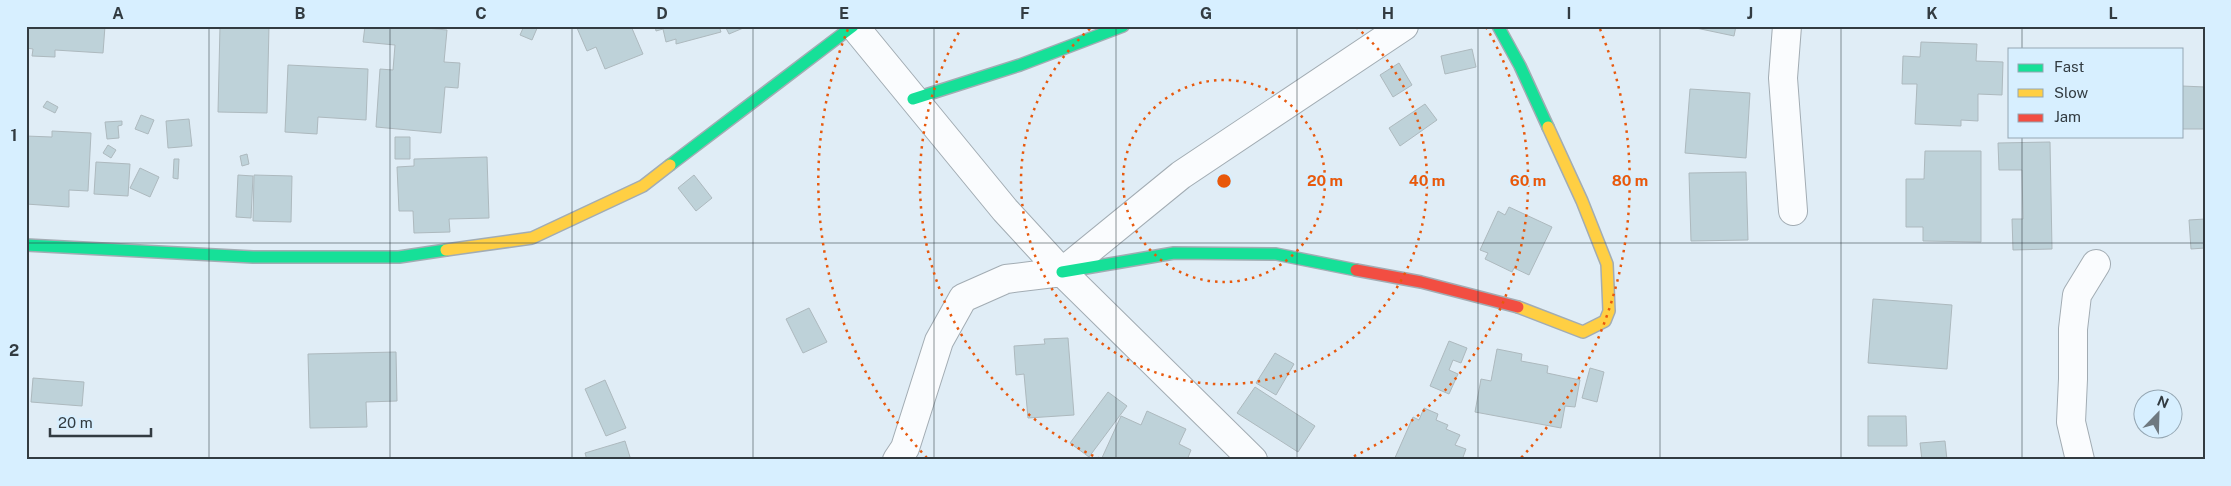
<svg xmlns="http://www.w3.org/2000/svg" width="2231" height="486" font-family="'Public Sans',sans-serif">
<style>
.building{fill:#bed2d9;stroke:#adb9be}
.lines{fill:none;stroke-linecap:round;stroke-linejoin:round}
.street-casing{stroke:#a2acb3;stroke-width:30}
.fast-casing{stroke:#a2acb3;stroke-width:14}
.slow-casing{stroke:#a2acb3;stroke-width:14}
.jam-casing{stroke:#a2acb3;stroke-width:14}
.street{stroke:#fafcfe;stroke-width:28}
.fast{stroke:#16e098;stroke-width:11}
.slow{stroke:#ffcf43;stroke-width:11}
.jam{stroke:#f24e42;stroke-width:11}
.grid{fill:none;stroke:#323b41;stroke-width:1;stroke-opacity:0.55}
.ring{fill:none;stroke:#e8590c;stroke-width:2.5;stroke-dasharray:2.5 5}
.centre{fill:#e8590c;stroke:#d7efff;stroke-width:2.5}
.ring-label{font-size:15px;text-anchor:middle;font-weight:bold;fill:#e8590c;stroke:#d7efff;stroke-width:4;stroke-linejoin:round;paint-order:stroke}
.neatline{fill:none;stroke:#323b41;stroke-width:2}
.grid-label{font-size:16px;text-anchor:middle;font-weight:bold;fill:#323b41}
</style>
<rect width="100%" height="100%" fill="#e0edf6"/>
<path class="building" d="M26,26H105L103,53L55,50V57L32,56L33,49L26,48Z
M220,26H269L267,113L218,112Z
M365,26H406L447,30L444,62L460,63L458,88L445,87L441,133L376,127L380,69L393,70L395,45L363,42Z
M524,26H538L532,40L520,35Z
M582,26H631L643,54L605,69L596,47L587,51L577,28Z
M655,26H719L721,32L676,44V39L666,42L663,29L656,31Z
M725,26H748L729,34Z
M1696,26H1736L1734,36L1696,28Z
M1921,42L1977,44L1976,61L2003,62L2002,95L1978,94V121L1961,120V126L1915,124L1917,84H1902L1903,56L1920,57Z
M1472,49L1476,67L1445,74L1441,56Z
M1399,63L1412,85L1393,97L1380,75Z
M288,65L368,69L366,120L318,117L317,134L285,132Z
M2182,86L2205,87V129H2182Z
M1690,89L1750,93L1746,158L1685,153Z
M47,101L58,107L55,113L43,107Z
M1425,104L1437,120L1400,146L1389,128Z
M141,115L154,120L148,134L135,129Z
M189,119L192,146L168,148L166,121Z
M122,121V125L118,126L119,138L107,139L105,122Z
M52,131L91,133L88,191L69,190V207L26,204V136L52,137Z
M395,137H410V159H395Z
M2050,142L2052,249L2013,250L2012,219H2023L2022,170H1999L1998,143Z
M108,145L116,150L111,158L103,153Z
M1925,151H1981V242L1923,241V227H1906V179H1924Z
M247,154L249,164L242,166L240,156Z
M487,157L489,218L449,219L450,232L414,233L413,211H399L397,167L414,166V159Z
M174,159H179L178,179L173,178Z
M96,162L130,164L128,196L94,194Z
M140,168L159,177L150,197L130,188Z
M1746,172L1748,240L1691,241L1689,173Z
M238,175L253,176L251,218L236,217Z
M254,175L292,176L291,222L253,221Z
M694,175L712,198L696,211L678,188Z
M1509,207L1552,227L1529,275L1514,268L1512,272L1485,259L1488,253L1480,250L1498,211L1505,215Z
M2205,219V248L2191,249L2189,220Z
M1873,299L1952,305L1947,369L1868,363Z
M809,308L827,342L803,353L786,319Z
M1068,338L1074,415L1028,418L1024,374L1016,375L1014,346L1045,344L1044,339Z
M1449,341L1467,348L1461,363L1453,360L1449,370L1458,374L1449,394L1430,386Z
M1497,349L1522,354L1521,361L1548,366L1547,373L1580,380L1575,407L1565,406L1561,428L1475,412L1481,379L1491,381Z
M396,352L397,401L366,402L367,427L310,428L308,354Z
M1275,353L1294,364L1276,395L1256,383Z
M1590,368L1604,372L1597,402L1582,398Z
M33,378L84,382L82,406L31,402Z
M605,380L626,428L606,436L585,389Z
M1255,387L1315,426L1298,452L1237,413Z
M1108,392L1127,406L1089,457L1070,443Z
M1424,408L1438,414L1436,420L1448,425L1446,429L1460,435L1455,445L1466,449L1462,460H1394L1413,417L1419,420Z
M1147,411L1186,429L1179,444L1191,450L1187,460H1101L1121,416L1141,425Z
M1868,416H1906L1907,446H1868Z
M625,441L630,457L622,460H587L585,453Z
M1945,441L1947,460H1922L1920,443Z"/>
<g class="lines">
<g class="street-casing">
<path id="street" d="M854,26L1005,210L1062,272L1253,460
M1787,26L1783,78L1793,211
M897,460L905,448L939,341L963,298L1006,279L1062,272L1181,175L1404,26
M2080,460L2071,422L2073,379V329L2077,295L2096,264"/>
</g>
<g class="fast-casing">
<path id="fast" d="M1498,26L1520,66L1548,127
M913,99L1020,65L1123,26
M670,165L853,26
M26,245L253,257H399L446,250
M1062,272L1174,253L1276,254L1356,270"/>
</g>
<g class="slow-casing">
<path id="slow" d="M446,250L532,238L643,186L670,165
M1518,307L1583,332L1605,321L1609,311L1607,264L1582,201L1548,127"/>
</g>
<g class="jam-casing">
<path id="jam" d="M1356,270L1421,282L1518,307"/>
</g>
<use href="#street" class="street"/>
<use href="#fast" class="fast"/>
<use href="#slow" class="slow"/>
<use href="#jam" class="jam"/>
</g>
<path class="grid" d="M209,26V460M390,26V460M572,26V460M753,26V460M934,26V460M1116,26V460M1297,26V460M1478,26V460M1660,26V460M1841,26V460M2022,26V49M2022,136V460M26,243H2205"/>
<g class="ring">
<circle cx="1224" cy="181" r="101"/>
<path d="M1356 27A203 203 0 1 1 1092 27"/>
<path d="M1100 459A304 304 0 0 1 962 27M1486 27A304 304 0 0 1 1348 459"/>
<path d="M927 458A406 406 0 0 1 848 29M1600 29A406 406 0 0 1 1521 458"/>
</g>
<circle cx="1224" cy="181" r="8" class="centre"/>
<g class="ring-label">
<text x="1325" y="186">20 m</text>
<text x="1427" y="186">40 m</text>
<text x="1528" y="186">60 m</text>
<text x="1630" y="186">80 m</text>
</g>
<rect width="2231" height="486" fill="none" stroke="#d7efff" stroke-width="55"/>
<rect x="2008" y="48" width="175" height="90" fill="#d7efff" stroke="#95a7b3"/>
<rect x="2018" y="64" width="25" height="8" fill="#16e098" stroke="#95a7b3"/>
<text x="2054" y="72" font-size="15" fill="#323b41">Fast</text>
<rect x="2018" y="89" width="25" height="8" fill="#ffcf43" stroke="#95a7b3"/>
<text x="2054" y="98" font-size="15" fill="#323b41">Slow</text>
<rect x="2018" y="114" width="25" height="8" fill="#f24e42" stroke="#95a7b3"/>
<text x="2054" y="122" font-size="15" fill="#323b41">Jam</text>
<g transform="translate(2158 414) rotate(23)"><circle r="24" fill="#d7efff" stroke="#95a7b3"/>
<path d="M0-4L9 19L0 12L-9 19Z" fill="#6f7980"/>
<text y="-8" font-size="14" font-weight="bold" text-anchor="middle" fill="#323b41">N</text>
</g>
<path d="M50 428v8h101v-8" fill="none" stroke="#323b41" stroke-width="2.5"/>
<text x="58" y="428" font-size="15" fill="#323b41" stroke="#d7efff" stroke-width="4" paint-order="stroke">20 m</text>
<rect x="28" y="28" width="2176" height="430" class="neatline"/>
<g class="grid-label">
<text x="118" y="19">A</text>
<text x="300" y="19">B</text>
<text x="481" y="19">C</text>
<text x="662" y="19">D</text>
<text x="844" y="19">E</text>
<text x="1025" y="19">F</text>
<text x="1206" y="19">G</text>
<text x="1388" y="19">H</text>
<text x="1569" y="19">I</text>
<text x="1750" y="19">J</text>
<text x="1932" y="19">K</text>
<text x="2113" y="19">L</text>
<text x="14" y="141">1</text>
<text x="14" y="356">2</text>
</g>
</svg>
